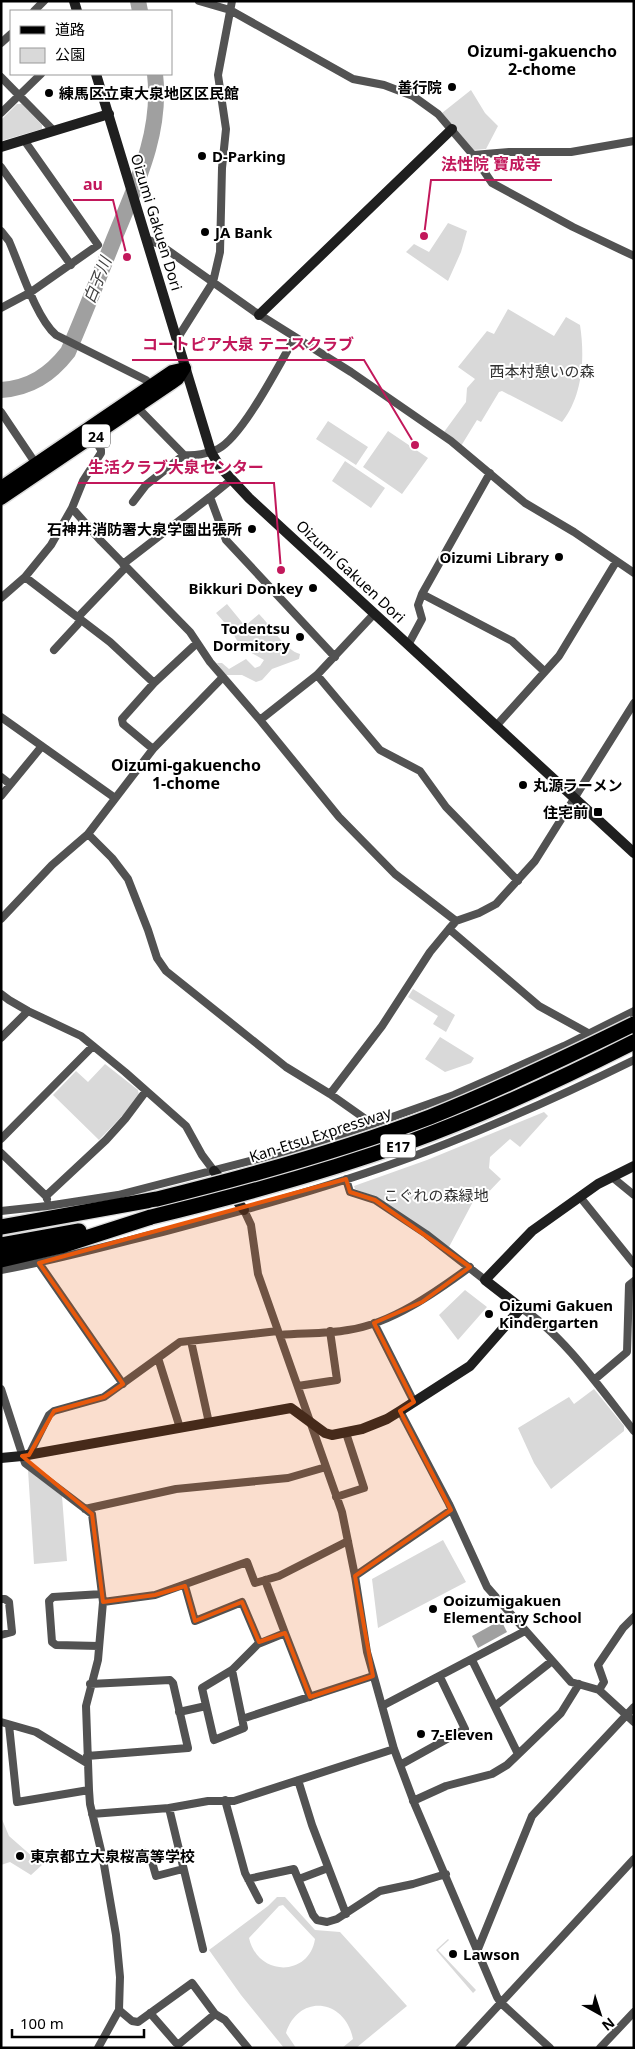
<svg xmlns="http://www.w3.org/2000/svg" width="635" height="2049" font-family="'Noto Sans','Noto Sans JP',sans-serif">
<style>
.green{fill:#d9d9d9;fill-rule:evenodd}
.water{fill:#a0a0a0}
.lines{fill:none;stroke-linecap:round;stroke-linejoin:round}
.river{stroke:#a0a0a0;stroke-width:16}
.primary-casing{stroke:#dbdbdb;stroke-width:15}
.highway-casing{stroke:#dbdbdb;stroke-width:18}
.street{stroke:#525252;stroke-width:8}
.secondary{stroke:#1f1f1f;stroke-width:10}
.primary{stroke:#000;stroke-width:12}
.highway{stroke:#000;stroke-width:15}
.highway-bridge-casing{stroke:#dbdbdb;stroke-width:18;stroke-linecap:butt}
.highway-bridge{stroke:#000;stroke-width:15}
.marked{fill:#e8590c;fill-opacity:0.2;stroke:#e8590c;stroke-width:4;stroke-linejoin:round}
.poi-dot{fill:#000;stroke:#fff;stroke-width:2}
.labels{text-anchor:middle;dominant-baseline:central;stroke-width:4;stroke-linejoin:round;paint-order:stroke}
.shield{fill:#fff;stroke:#4c4c4c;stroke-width:1}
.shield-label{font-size:14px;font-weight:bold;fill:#000}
.poi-label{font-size:15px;font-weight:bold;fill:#000;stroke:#fff;text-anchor:start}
.street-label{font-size:15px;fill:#000;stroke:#fff}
.park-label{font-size:15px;fill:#303030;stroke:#fff}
.neighbourhood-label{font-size:16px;font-weight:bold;fill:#000;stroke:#fff}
.water-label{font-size:16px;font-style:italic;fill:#414141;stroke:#fff}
.leader{fill:none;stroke:#c2185b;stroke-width:2}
.callout-dot{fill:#c2185b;stroke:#fff;stroke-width:2}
.callout-label{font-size:16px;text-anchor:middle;font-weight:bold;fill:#c2185b;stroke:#fff;stroke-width:4;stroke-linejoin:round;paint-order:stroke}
</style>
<rect width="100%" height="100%" fill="#fff"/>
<path class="green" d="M471,90L485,113L498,126L486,149L473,150L442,113Z
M17,104H22L42,125V129L1,141V120Z
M448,223L467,231L461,252L448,281L406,252L414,244L429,252Z
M508,309L554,336L566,317L580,325C585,357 583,396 562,422L502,391L499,392L481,422L477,420L461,446L444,432L466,402L467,388L475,379L458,367L487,331L494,334Z
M328,421L368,447L356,465L316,439Z
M388,431L428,458L402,494L363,467Z
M345,461L385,488L371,508L332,481Z
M227,604L245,626L259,614C271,626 285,650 300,654L299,659L272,669L262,680L256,682L242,675H225L217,663H222L229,669L246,659L255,668L260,666L264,660L243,648L236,639L232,631L216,613Z
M413,989L455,1015L446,1032L433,1024L438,1016L408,997Z
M440,1037L474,1058L471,1063L445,1072L425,1059Z
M105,1064L138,1090L139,1095L123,1115L99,1140L53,1095L76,1071L88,1082Z
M544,1112L548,1116L520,1147L510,1139L490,1157L489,1168L501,1179L482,1199L476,1196L449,1247L376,1197L355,1189L354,1186L427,1160Z
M465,1290L487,1307L458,1340L439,1315Z
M594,1389L624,1426V1431L551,1489L534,1463L518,1428L569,1397L574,1404Z
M28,1470L62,1496L67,1561L34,1564Z
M443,1540L466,1582L378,1628L372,1579Z
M1,1817L9,1836L42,1865L31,1875L10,1862L1,1865Z
M277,1897H285L315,1930L340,1932L407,2006L356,2048H342L353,2039C345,1999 299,1993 286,2033L296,2048H284L241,1995L209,1950L268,1906ZM283,1905L315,1939C309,1977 258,1977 249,1938L279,1906Z
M448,1939L449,1940L438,1950L476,1990L473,1993L436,1950Z"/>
<path class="water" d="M501,1620L507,1632L478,1648L472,1636Z"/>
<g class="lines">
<path class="river" d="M138,1L140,11
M1,390C30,388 50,375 68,352C84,315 99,277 114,239C136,185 162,133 155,74"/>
<g class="primary-casing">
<path id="primary" d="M1,487L172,371L185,368
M1,499L171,384L178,379L185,368"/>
</g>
<g class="highway-casing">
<path id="highway" d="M1,1227L157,1199
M1,1245L79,1231
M1,1260L61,1246L151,1217"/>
</g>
<path class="street" d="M199,1L230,10L353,79L384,85L413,96L438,114L473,155L492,183L573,227L634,256
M34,11L44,1
M1,43L11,34
M1,77L54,131
M1,113L41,74
M473,155L509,152H571L634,141
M1,167L71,265
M1,231L9,241C20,266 36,318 56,335L146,380L152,386
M146,239L159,244L255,312L351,372L451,441L525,503L574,532L634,573
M1,308L31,292L98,245L24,140
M177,339L213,282L220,252L222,168L226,129L218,75L232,1
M138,408L184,455
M1,412L36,464
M210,497L231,480
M133,502L146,485L184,455C194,456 208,454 218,449C243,436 280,363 295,337
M72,508L101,541L190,632L210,662L260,720L339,817L395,874L456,921
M123,564L210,497L226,540L335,657
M25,577L110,642L154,683
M422,594L512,641L544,671
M1,598L25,577L51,545L72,508L83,481L101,453V450L94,438
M408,645L422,619L418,605L422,594L490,473
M54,650L78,624L80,615L126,567
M317,675L380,750L420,771L446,807L518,881
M1,717L115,798
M260,720L317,675L374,614
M496,726L559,656L616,562
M153,749L123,724L122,719L154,683L197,643
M1,777L10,784
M1,796L42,746
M88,834L112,858L128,879L148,930L157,958L166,971L286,1067L330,1094L374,1125
M1,919L52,865L88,834L153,749L223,677
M449,929L539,1006L588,1033
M1,994L9,1000L28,1011L81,1036L125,1072L186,1126L202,1155L214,1171
M1,1038L28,1011
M330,1094L382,1026L430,952L449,929L456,921L479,913L496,904L535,861L634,703
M1,1139L93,1046
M1,1153L46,1196L47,1199
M612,1177L634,1195
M346,1179L350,1192L375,1200L426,1234L485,1280
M46,1196L106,1140L125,1119L146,1091
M580,1197L634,1264
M244,1210L251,1225L258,1274L342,1512L355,1576L367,1652L394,1749L415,1805L497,1997L501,2003L550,2048
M1,1211L47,1206L118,1195L319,1143L454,1095L564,1046L634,1011
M39,1263L123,1384
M1,1270C58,1260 114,1244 170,1230C264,1205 358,1179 448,1143C511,1118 573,1090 634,1060
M521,1308C563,1334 603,1392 634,1431
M374,1323L414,1402
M280,1335C302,1333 326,1334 348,1330C391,1324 436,1292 470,1267
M191,1341L209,1423
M158,1358L180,1428
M594,1380L627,1352L629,1285L634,1281
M298,1386L337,1380L330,1331
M1,1389L25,1463L92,1514L103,1602L98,1660L86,1706L89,1790L90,1804L103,1859L116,1935L120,1977L119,2010L98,2048
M400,1411L449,1504L487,1587L571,1682L599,1690L634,1722
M29,1455L49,1415L54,1411L104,1397L180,1342L278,1331
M336,1497L364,1488L346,1433
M85,1509L176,1489L288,1478L326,1467
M355,1576L451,1510
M185,1586L195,1621L242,1602L259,1642
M1,1599H5L9,1602L12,1632L1,1635
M103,1602L155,1595L247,1562L255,1583L279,1576L348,1541
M285,1633L310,1697
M99,1646L56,1645L52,1642L49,1601L53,1597L102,1594
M472,1660L518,1754
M232,1670L244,1728L214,1740L202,1688L232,1670L258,1644L285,1633L265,1580
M599,1690L604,1682L598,1665L623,1628L634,1617
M382,1706L525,1631
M495,1706L552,1661
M179,1712L206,1706
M242,1719L373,1676
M1,1722L36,1732L87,1763
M9,1725L17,1802L89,1790
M87,1756L188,1748L173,1683L170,1680L90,1684
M400,1765L465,1729L440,1677
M298,1780L312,1825L346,1914
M225,1800L245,1873L259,1900
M413,1801L446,1786L492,1774L507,1765L561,1713L579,1684
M169,1808L203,1949
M92,1814L169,1808L208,1801H234L394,1749
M103,1859L144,1852L150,1855L156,1876L183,1869
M248,1879L294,1869L313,1915L317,1920L327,1922L337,1919L380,1891L413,1884L446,1874
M299,1879L328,1868
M478,1949L532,1816L634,1707
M119,2010L132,2021L138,2022L192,1983L215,2014L225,2020L248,2048
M150,2013L176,2043L179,2044L215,2014
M459,2048L634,1859
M600,2048L634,2012"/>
<path class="secondary" d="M74,1L77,11
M96,74L211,452L220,467L249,498L634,853
M1,147L109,114
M259,315L452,129
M214,1171L244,1210
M1,1458L22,1456L291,1408L325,1433L332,1435L362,1429L387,1419L400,1411L470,1366L521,1308L485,1280L532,1231L598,1184L634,1166"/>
<use href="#primary" class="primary"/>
<use href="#highway" class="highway"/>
<g class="highway-bridge-casing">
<path id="highway-bridge" d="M157,1199C250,1176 341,1151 430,1117C500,1089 567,1057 634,1024
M151,1217C238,1196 325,1172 409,1142C486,1114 561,1079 634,1042"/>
</g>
<use href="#highway-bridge" class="highway-bridge"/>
</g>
<path class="marked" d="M346,1179L350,1192L375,1200L470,1267L422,1302L374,1323L414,1402L400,1411L451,1510L355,1576L373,1676L310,1697L285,1633L259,1642L242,1602L195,1621L185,1586L155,1595L103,1602L92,1514L22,1456L29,1455L54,1411L104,1397L123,1384L39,1263Z"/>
<g class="poi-dot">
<circle cx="452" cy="87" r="5"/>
<circle cx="49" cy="93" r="5"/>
<circle cx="202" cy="156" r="5"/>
<circle cx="205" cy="232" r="5"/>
<circle cx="252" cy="529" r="5"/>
<circle cx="559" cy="557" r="5"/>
<circle cx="313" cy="588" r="5"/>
<circle cx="300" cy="637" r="5"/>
<circle cx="523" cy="785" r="5"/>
<rect x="593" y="807" width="10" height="10" rx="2.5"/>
<circle cx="489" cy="1314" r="5"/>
<circle cx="433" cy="1609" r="5"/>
<circle cx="421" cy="1734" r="5"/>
<circle cx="20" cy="1856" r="5"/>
<circle cx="453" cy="1954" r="5"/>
</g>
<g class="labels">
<g class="shield">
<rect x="82" y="424.5" width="28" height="23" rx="4"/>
<rect x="380.5" y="1134.5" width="35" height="23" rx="4"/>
</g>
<g class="shield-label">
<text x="96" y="436">24</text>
<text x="398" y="1146">E17</text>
</g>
<g class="poi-label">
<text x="442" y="87" text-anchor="end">善行院</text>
<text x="59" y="93">練馬区立東大泉地区区民館</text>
<text x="212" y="156">D-Parking</text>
<text x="215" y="232">JA Bank</text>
<text x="242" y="529" text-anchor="end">石神井消防署大泉学園出張所</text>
<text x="549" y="557" text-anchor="end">Oizumi Library</text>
<text x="303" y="588" text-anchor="end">Bikkuri Donkey</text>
<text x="290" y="628" text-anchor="end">Todentsu<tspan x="290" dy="17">Dormitory</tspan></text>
<text x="533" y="785">丸源ラーメン</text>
<text x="588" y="812" text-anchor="end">住宅前</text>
<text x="499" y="1305">Oizumi Gakuen<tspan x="499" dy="17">Kindergarten</tspan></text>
<text x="443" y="1600">Ooizumigakuen<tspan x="443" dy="17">Elementary School</tspan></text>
<text x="431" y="1734">7-Eleven</text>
<text x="30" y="1856">東京都立大泉桜高等学校</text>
<text x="463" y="1954">Lawson</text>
</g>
<g class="street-label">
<text transform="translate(157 222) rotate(73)">Oizumi Gakuen Dori</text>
<text transform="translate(351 571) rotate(43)">Oizumi Gakuen Dori</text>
<text transform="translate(320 1134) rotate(-18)">Kan-Etsu Expressway</text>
</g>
<g class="park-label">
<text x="542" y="371">西本村憩いの森</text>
<text x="436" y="1195">こぐれの森緑地</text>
</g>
<g class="neighbourhood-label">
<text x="542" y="51">Oizumi-gakuencho<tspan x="542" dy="18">2-chome</tspan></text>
<text x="186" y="765">Oizumi-gakuencho<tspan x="186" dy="18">1-chome</tspan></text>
</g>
<g class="water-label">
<text transform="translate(97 280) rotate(-68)">白子川</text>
</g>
</g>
<path class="leader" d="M424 236L431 180H552M127 257L113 200H73M415 445L364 360H132M281 570L274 483H78"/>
<g class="callout-dot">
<circle cx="424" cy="236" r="5"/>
<circle cx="127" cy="257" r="5"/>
<circle cx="415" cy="445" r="5"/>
<circle cx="281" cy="570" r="5"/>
</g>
<g class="callout-label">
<text x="491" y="170">法性院 寶成寺</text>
<text x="93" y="190">au</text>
<text x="248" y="350">コートピア大泉 テニスクラブ</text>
<text x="176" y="473">生活クラブ大泉センター</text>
</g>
<rect width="635" height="2049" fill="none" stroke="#000000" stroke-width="5"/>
<rect x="10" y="10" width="162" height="65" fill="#ffffff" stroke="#999999"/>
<rect x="20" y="26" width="25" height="8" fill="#000000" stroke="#999999"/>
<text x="55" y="35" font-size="15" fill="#000000">道路</text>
<rect x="20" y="48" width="25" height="15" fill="#d9d9d9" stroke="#999999"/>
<text x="55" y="60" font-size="15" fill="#000000">公園</text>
<g transform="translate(600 2014) rotate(141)" stroke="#ffffff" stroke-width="4" paint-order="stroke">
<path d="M0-4L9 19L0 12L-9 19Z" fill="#000000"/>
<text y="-8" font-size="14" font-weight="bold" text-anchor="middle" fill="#000000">N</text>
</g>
<path d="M12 2029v8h132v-8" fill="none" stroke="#000000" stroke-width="2.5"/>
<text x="20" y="2029" font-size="15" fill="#000000" stroke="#ffffff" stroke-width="4" paint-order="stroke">100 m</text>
</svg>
